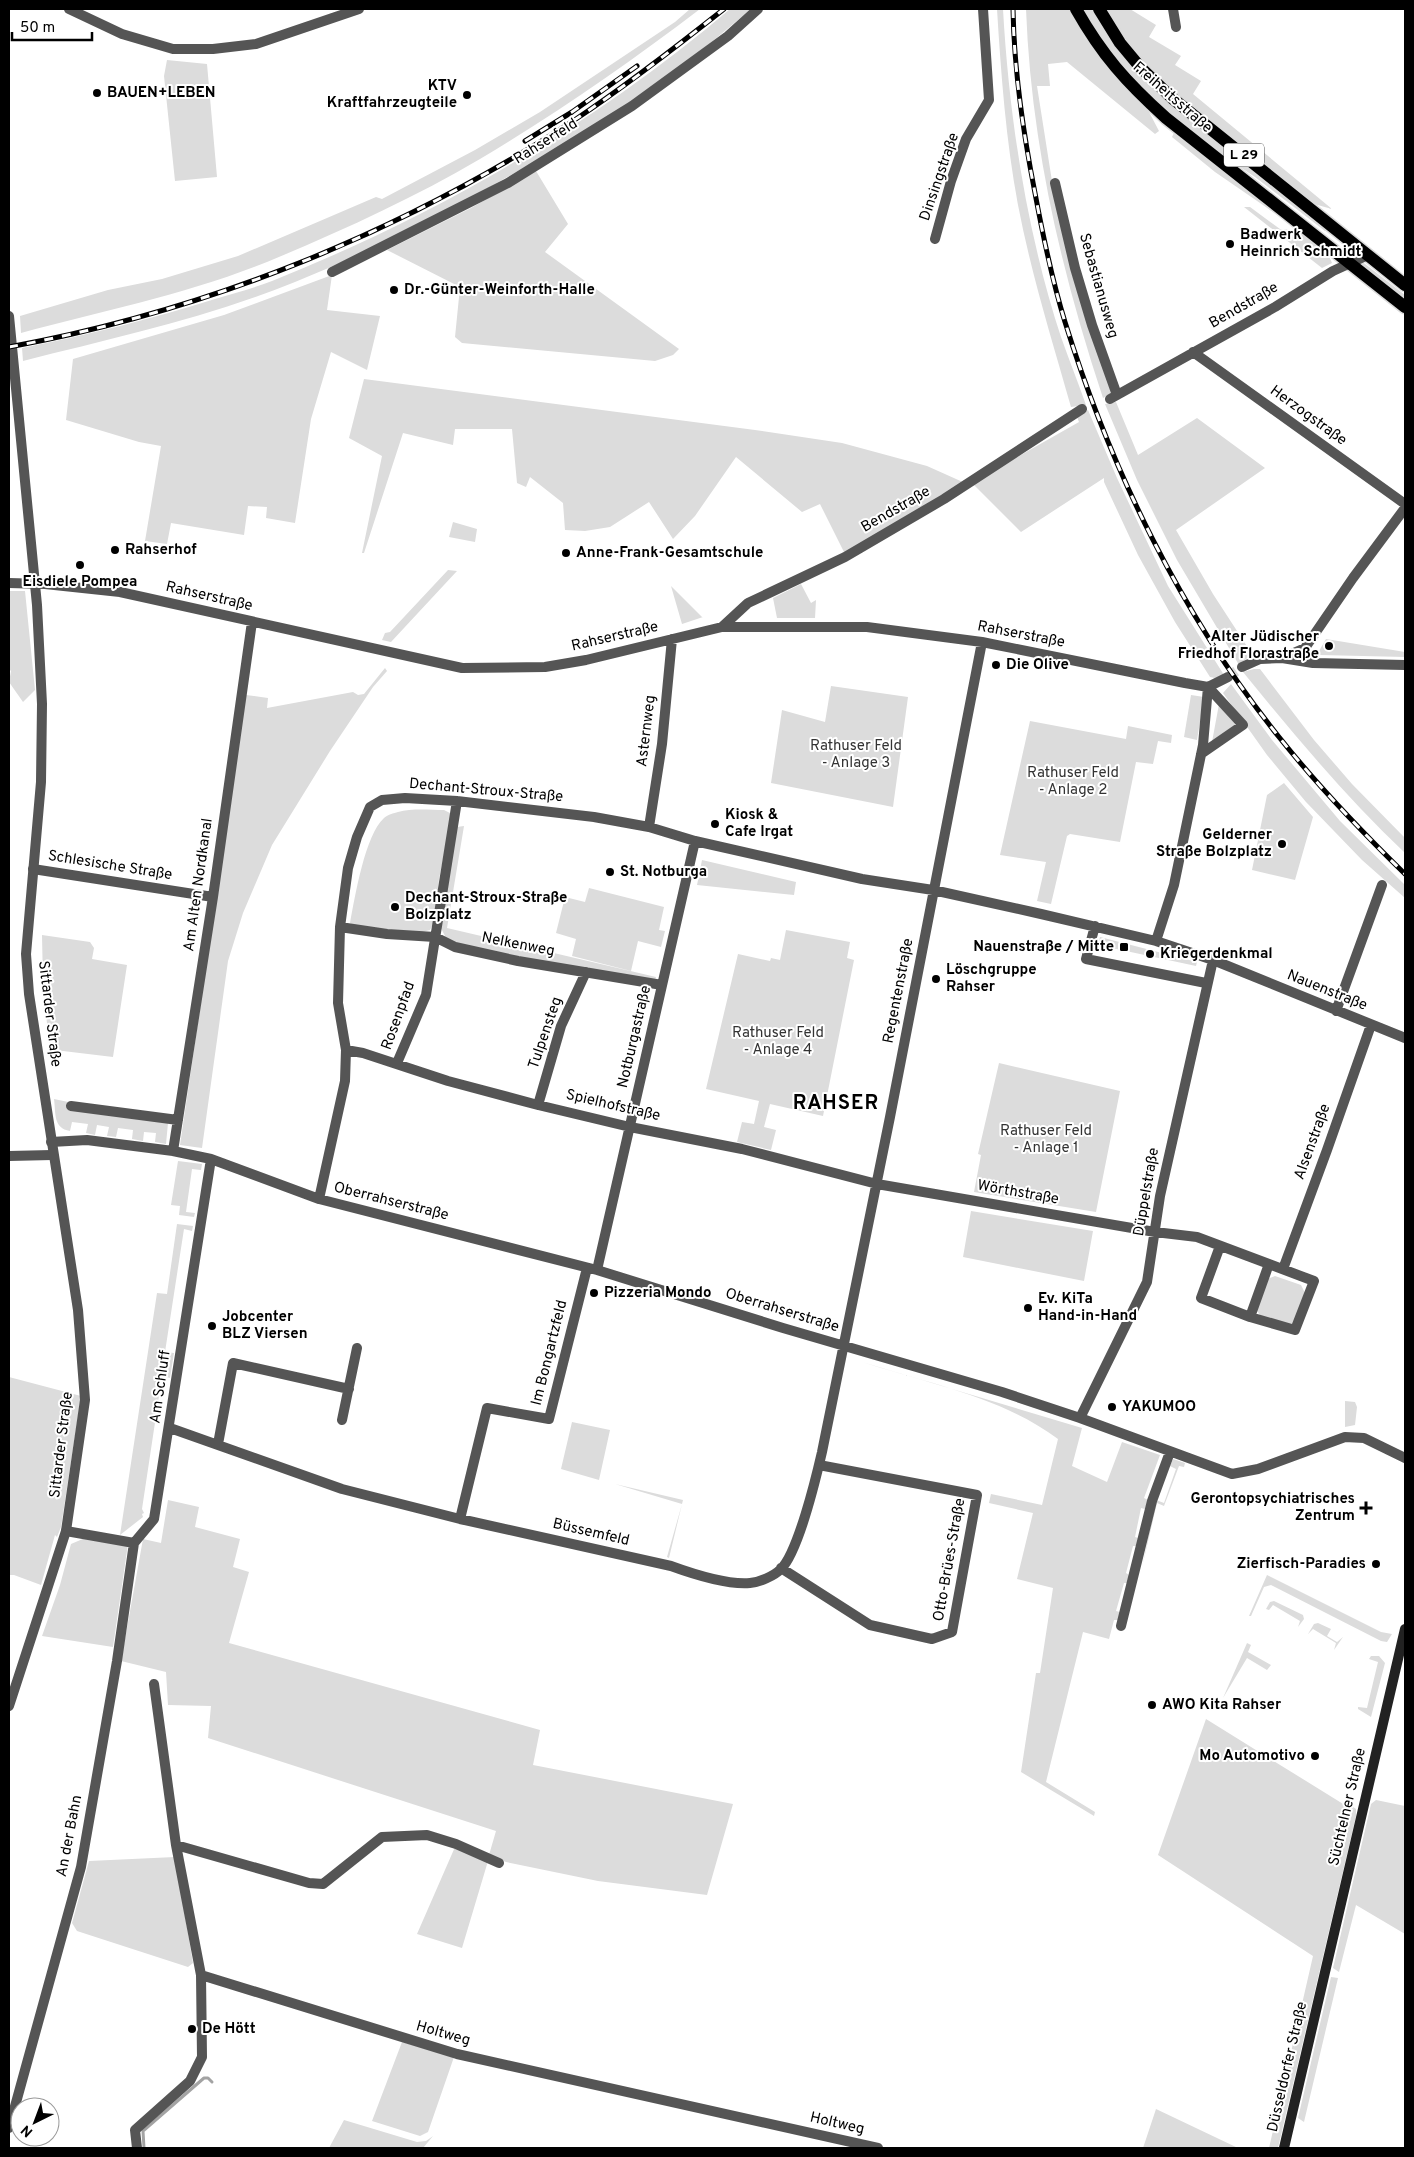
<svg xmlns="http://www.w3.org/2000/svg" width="1414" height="2157" font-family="Overpass,sans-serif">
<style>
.green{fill:#dcdcdc}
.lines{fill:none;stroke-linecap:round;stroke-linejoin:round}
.stream{stroke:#a3a3a3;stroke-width:3}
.minor-tunnel{stroke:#d9d9d9;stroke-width:10;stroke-dasharray:10 5;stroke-linecap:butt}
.primary-casing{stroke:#dbdbdb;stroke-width:15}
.minor{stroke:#555;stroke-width:10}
.tertiary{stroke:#555;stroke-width:10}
.secondary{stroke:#222;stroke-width:10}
.primary{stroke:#000;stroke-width:12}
.rail-casing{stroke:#000;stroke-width:5}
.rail{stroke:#fff;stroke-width:3;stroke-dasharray:9;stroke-linecap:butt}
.poi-dot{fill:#000;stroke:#fff;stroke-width:2}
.labels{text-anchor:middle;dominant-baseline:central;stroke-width:4;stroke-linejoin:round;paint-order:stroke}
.shield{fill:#fff;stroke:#4c4c4c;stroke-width:1}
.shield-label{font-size:14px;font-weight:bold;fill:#000}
.poi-label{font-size:15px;font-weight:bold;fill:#000;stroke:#fff;text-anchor:start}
.street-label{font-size:15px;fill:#000;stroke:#fff}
.park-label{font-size:15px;fill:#333;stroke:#fff}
.district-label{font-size:20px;font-weight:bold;letter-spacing:1px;fill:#000;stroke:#fff}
</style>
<rect width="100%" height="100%" fill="#fff"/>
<path class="green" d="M690,9H700C629,63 556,114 480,159C412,199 339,232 267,262C188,294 103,311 21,333L20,316L108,290L162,279L238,256L376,197L382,199L475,150L540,112L675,22Z
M730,9H751C728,28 705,48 681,66C640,98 595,125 550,152C469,201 383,246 295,282C207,318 114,338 23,361L22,348C87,335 152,319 215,299C234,293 254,288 272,281C437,215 595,124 730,9Z
M997,9H1003C1009,117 1027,234 1061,337C1069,360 1078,382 1086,405L1071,407C1052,340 1031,273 1018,205C1006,141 1001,74 997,9Z
M1026,9H1069L1085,38L1114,76L1148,110L1159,131L1155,134L1067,62L1048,64L1050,86H1037L1054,194L1113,392L1103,398C1061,271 1031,143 1026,9Z
M1083,9H1091L1116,48L1146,82L1220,145L1327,228L1325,231L1255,177L1216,151L1141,88L1110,54Z
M1107,9H1130L1156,25L1149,37L1181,56L1175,65L1201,81L1193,94L1332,209L1314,204C1247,152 1145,85 1107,9Z
M167,60L207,64L217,177L175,181L164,76Z
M1174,133L1279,216L1215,172L1172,137Z
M536,171L568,224L545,252L679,349L673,355L655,361L462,343L455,337L460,287L387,250L471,208Z
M1244,207H1250L1280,229L1298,230L1328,254L1332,263L1322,268Z
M1360,260L1405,295V300L1358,263Z
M332,275L327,310L380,316L367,370L331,352L311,419L295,523L266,518L267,507L248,506L244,535L171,523L167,544L145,541L161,446L139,442L66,420L73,359L224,315Z
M364,379L755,430L842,443L927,466L965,483L845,554L820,504L802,512L736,457L695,516L673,539L649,502L610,527L585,531L565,530L563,503L530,477L526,487L517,483L512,429H455L453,445L403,433L364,553H362L382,456L349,438Z
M1116,402L1138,455L1197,418L1265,468L1176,530L1213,594L1252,654L1239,665L1177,560L1137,480L1105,404Z
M1088,410L1117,478L1168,586L1224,675L1215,678L1210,677L1175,622L1138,555L1104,482V478L1021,532L974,485L989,473L1079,422L1077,417Z
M453,522L477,529L475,542L449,537Z
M448,570L457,571L391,642L382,640L385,633L390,632Z
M801,584L811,603L816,600L815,618H777L773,598Z
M671,586L702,617H703L682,624Z
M9,591H25L35,690L23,702L9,682L11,671L9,669Z
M1326,639L1405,652V657L1320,655L1319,651Z
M385,668L387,671L373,687L330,751L272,845L243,913L228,961L202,1148L180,1145L246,695L268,698L267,708L353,692L358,695L364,694Z
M1254,669H1260L1314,740L1352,784L1405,838V853C1346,797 1295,736 1243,672Z
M1231,684L1272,740L1340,821L1405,885V898L1362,860L1306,802L1267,755L1223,693Z
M831,686L908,697L893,807L771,783L782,710L825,722Z
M1191,695L1204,697L1197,740L1184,737Z
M1219,704L1236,725L1212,742Z
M1030,721L1126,739L1128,726L1172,735L1171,743L1158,741L1153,764L1136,762L1120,842L1070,834L1067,836L1051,904L1037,901L1046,862L1000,855Z
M1284,783L1313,817L1295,880L1252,870L1267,795Z
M444,810L450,813L451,819L439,879L434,922L430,930L418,933L352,926L350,923C355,897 365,835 384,818C387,815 394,813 398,812C412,808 430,810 444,810Z
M464,826L447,928L656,977L655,980L498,953L456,944L446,938L440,926L457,827Z
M702,860L796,882L794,895L697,885Z
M589,888L664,907L659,930L665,931L661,947L638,941L631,971L572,956L576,939L556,933L565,897L585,902Z
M786,930L850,942L847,958L854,960L823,1116L770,1104L764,1127L776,1130L771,1150L737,1142L742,1122L754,1124L759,1101L706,1089L738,954L770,961L771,958L780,960Z
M42,935L90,942L94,948L92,959L127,965L113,1057L63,1051L50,1053L43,984Z
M1100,937L1197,962L1196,966L1098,945Z
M999,1063L1120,1091L1096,1212L974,1192L981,1155L978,1154Z
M54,1099L168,1123L166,1144L155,1142L156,1133L144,1132L143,1141L132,1139L133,1130L118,1128L116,1137L107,1136L109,1127L97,1125L95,1135L86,1133L88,1124L72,1122L70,1131C53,1128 56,1114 54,1099Z
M178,1161L202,1164L201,1170L192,1169L186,1212L195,1213L194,1217L179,1215L180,1206L171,1205Z
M971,1211L1093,1231L1084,1281L963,1257Z
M177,1224L193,1226L192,1231L184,1229L165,1352L174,1353L170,1378L162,1376L142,1509L144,1513L142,1514L143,1517L120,1535L157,1293L167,1294Z
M1275,1276L1301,1285L1305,1293L1294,1323L1286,1326L1261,1317L1256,1309L1267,1279Z
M862,1362L1082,1428L1072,1466L1107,1482L1122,1442L1160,1455L1144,1498L1148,1500L1145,1509L1141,1508L1135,1537L1138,1538L1137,1546H1133L1126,1573L1129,1575L1127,1583H1124L1116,1611L1120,1612L1119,1620H1114L1109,1639L1083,1632L1046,1782L1095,1812L1094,1816L1021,1772L1036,1673H1040L1053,1588L1017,1579L1033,1513L989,1503L991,1494L1042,1505L1058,1439C1002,1397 927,1383 862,1362Z
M9,1377L81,1396L61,1527L57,1537L55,1535L41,1585L14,1575H9Z
M1345,1401L1355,1402L1357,1407L1355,1425L1345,1427Z
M572,1422L610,1430L599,1480L561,1469Z
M1173,1459L1185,1463L1184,1467L1179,1466L1164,1506L1157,1503L1142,1567L1156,1500L1164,1503L1176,1469L1170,1466Z
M615,1484L683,1500L682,1504L669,1558L667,1557L682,1504Z
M168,1500L199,1507L195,1527L240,1539L233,1567L249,1572L229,1643L540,1730L533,1765L733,1804L707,1895L598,1881L506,1862L489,1855L496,1831L208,1738L211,1706L168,1705L166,1672L121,1661L143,1539L161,1543Z
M85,1538L128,1544L113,1647L42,1636L60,1585L71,1544Z
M1267,1575L1381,1632L1392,1634L1387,1642L1381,1641L1271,1585L1264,1587L1251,1616H1249Z
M1274,1601L1303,1615L1304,1619L1298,1627L1300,1621L1273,1605L1269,1610L1266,1609L1270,1602Z
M1318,1623L1331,1629L1327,1636L1337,1642L1343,1637L1334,1650L1336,1643L1313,1629L1308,1634L1314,1624Z
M1247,1643L1251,1645L1248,1652L1271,1665L1267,1670L1247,1658L1223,1698Z
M1371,1656H1379L1385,1663L1371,1717L1358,1709V1707L1367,1708L1378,1662L1369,1659Z
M1206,1719L1348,1807L1349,1804L1356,1809V1816L1278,2148H1269L1313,1956L1158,1855Z
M1376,1800L1405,1806V1934L1356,1905L1339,1972L1333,1968L1371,1804Z
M455,1847L488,1861L462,1948L417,1934Z
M175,1857L193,1963L188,1967L77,1931L72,1923L89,1861Z
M1331,1977L1338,1978L1304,2122L1298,2118Z
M402,2042L454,2057L428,2132L420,2136L372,2121Z
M1156,2109L1238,2148H1143Z
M344,2120L417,2142L426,2141L433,2136L423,2148H329Z"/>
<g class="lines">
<path class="stream" d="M144,2148L143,2131L204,2078H208L212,2082"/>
<path class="minor-tunnel" d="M1228,677L1242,667"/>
<g class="primary-casing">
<path id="primary" d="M1076,9C1102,55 1126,82 1166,118L1405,307
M1099,9L1120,43L1140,67L1172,98L1405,285"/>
</g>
<path class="minor" d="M69,9L122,34L173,49H213L256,44L359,9
M1173,9L1176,27
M1055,183L1075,268L1092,325L1117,395
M935,239L951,181L966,139L989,100L983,9
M332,272L508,183L632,106L728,36L758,9
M1193,352L1405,504
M1110,399L1275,307L1333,271L1368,255
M9,583L45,584L120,592L462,668L545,667L586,660L722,627H867L982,642L1185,683L1208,687L1228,677
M722,627L748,603L845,557L944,499L1082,409
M1282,658L1313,663L1405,665
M1242,667L1260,659L1282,658L1305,648L1353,578L1405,508
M1201,754L1243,725L1208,687
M649,827L662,744L672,639
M33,869L213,897
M1095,926L1086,959L1206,983
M340,927L387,934L435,937L455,947L518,961L662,985
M1156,941L1174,885L1203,745L1208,687
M1336,1011L1382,885
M346,1050L363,1053L448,1081L538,1105L630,1127L742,1149L877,1184L1155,1232L1197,1237L1314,1281L1295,1330L1250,1317L1269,1264
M397,1063L426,995L457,801
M538,1105L561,1026L586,972
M71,1106L178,1120
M51,1142L87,1140L173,1151L211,1159L319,1199L597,1270L783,1328L1002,1392L1080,1418L1232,1474L1258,1469L1345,1437L1364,1438L1405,1458
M173,1151L213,897L252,622
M9,1156L52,1155
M319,1199L345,1081L346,1050L338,1003L340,927L348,868L357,837L370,807L382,800L405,798L457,801L594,817L649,827L695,841L862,879L933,890L1041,914L1156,941L1213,960L1405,1038
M1220,1246L1201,1298L1250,1317
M1283,1269L1327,1150L1371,1025
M597,1270L695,841
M1080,1418L1147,1282L1160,1196L1213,960
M342,1420L357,1348
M170,1428L342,1489L460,1519L671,1566C693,1574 727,1585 750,1583C760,1582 774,1576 781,1569C798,1552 816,1478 822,1452L890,1117L982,642
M218,1444L233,1363L349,1389
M460,1519L487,1408L549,1419L587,1268
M66,1531L134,1543
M134,1543L154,1519L211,1159
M781,1568L870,1625L932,1639L952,1632L977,1495L819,1465
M1121,1626L1152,1501L1170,1452
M176,1845L309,1883L323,1884L382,1837L427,1835L456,1844L499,1863
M201,1975L457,2054L878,2148
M9,2128L81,1867L117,1661L134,1543
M137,2148L135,2130L190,2081L202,2057L201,1975L176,1845L154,1684"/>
<path class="tertiary" d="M9,316L37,605L42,704L41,782L26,954L29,994L78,1310L85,1400L66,1531L9,1706"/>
<path class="secondary" d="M1284,2148L1405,1629"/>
<use href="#primary" class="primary"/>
<g class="rail-casing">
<path id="rail" d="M1013,9C1014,71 1023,132 1035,193C1043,236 1052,280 1065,322C1111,470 1182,616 1279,737C1318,786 1361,831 1405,874
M525,141L572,112L637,66
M9,347C211,310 404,231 576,119C627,85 676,47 724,9"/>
</g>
<use href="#rail" class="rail"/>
</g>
<g class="poi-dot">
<circle cx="97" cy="93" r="5"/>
<circle cx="467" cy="95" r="5"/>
<circle cx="1230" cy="244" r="5"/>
<circle cx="394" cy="290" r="5"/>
<circle cx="115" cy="550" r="5"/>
<circle cx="566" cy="553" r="5"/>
<circle cx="80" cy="565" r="5"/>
<circle cx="1329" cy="646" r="5"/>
<circle cx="996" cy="665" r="5"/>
<circle cx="715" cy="824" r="5"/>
<circle cx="1282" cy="844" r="5"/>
<circle cx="610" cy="872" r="5"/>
<circle cx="395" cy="907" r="5"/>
<rect x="1119" y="942" width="10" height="10" rx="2.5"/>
<circle cx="1150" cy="954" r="5"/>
<circle cx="936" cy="979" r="5"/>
<circle cx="594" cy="1293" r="5"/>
<circle cx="1028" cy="1308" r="5"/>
<circle cx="212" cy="1326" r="5"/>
<circle cx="1112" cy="1407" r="5"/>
<path d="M1363.5 1500.5h5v5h5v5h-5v5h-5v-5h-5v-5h5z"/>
<circle cx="1376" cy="1564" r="5"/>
<circle cx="1152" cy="1705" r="5"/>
<circle cx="1315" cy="1756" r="5"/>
<circle cx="192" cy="2029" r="5"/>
</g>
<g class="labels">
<rect class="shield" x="1224" y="143.5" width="40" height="23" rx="4"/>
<g class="shield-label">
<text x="1244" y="155">L 29</text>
</g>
<g class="poi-label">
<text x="457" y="86" text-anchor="end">KTV<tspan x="457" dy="17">Kraftfahrzeugteile</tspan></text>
<text x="107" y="93">BAUEN+LEBEN</text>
<text x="1240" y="235">Badwerk<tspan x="1240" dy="17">Heinrich Schmidt</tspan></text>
<text x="404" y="290">Dr.-Günter-Weinforth-Halle</text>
<text x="125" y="550">Rahserhof</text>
<text x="576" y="553">Anne-Frank-Gesamtschule</text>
<text x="80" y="582" text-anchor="middle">Eisdiele Pompea</text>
<text x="1319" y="637" text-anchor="end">Alter Jüdischer<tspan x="1319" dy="17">Friedhof Florastraße</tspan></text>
<text x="1006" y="665">Die Olive</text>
<text x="725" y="815">Kiosk &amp;<tspan x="725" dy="17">Cafe Irgat</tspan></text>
<text x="1272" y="835" text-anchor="end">Gelderner<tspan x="1272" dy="17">Straße Bolzplatz</tspan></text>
<text x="620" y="872">St. Notburga</text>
<text x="405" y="898">Dechant-Stroux-Straße<tspan x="405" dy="17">Bolzplatz</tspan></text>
<text x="1114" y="947" text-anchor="end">Nauenstraße / Mitte</text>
<text x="1160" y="954">Kriegerdenkmal</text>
<text x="946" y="970">Löschgruppe<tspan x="946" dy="17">Rahser</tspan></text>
<text x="604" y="1293">Pizzeria Mondo</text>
<text x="1038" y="1299">Ev. KiTa<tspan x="1038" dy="17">Hand-in-Hand</tspan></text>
<text x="222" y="1317">Jobcenter<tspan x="222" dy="17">BLZ Viersen</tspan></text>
<text x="1122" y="1407">YAKUMOO</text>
<text x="1355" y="1499" text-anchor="end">Gerontopsychiatrisches<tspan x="1355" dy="17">Zentrum</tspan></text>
<text x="1366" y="1564" text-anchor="end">Zierfisch-Paradies</text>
<text x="1162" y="1705">AWO Kita Rahser</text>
<text x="1305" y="1756" text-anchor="end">Mo Automotivo</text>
<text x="202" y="2029">De Hött</text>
</g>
<g class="street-label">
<text transform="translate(1172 98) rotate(41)">Freiheitsstraße</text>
<text transform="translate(546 142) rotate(-32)">Rahserfeld</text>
<text transform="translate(940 177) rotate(-71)">Dinsingstraße</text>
<text transform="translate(1098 286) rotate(74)">Sebastianusweg</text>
<text transform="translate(1244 306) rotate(-30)">Bendstraße</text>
<text transform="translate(1308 416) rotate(36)">Herzogstraße</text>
<text transform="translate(896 510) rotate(-30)">Bendstraße</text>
<text transform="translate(209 597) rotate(13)">Rahserstraße</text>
<text transform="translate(1021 635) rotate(11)">Rahserstraße</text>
<text transform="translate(615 637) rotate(-13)">Rahserstraße</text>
<text transform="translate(647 731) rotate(-83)">Asternweg</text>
<text transform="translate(486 791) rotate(5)">Dechant-Stroux-Straße</text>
<text transform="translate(110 866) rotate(9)">Schlesische Straße</text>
<text transform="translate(199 885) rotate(-82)">Am Alten Nordkanal</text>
<text transform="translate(518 945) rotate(11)">Nelkenweg</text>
<text transform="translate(899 991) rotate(-79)">Regentenstraße</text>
<text transform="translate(1327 991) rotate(22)">Nauenstraße</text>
<text transform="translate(49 1014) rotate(83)">Sittarder Straße</text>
<text transform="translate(399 1016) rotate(-70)">Rosenpfad</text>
<text transform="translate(546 1033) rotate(-71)">Tulpensteg</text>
<text transform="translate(635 1037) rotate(-77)">Notburgastraße</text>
<text transform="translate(613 1106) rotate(13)">Spielhofstraße</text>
<text transform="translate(1313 1142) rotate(-70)">Alsenstraße</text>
<text transform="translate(1147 1192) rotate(-80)">Düppelstraße</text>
<text transform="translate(1018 1193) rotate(10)">Wörthstraße</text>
<text transform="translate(391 1202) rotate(14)">Oberrahserstraße</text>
<text transform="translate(782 1311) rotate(17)">Oberrahserstraße</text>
<text transform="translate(550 1353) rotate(-76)">Im Bongartzfeld</text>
<text transform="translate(161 1387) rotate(-82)">Am Schluff</text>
<text transform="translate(62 1445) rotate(-83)">Sittarder Straße</text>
<text transform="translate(591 1533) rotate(13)">Büssemfeld</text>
<text transform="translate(950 1560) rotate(-80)">Otto-Brües-Straße</text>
<text transform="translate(1348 1807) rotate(-77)">Süchtelner Straße</text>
<text transform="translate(70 1836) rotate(-79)">An der Bahn</text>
<text transform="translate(443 2034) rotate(16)">Holtweg</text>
<text transform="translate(1288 2067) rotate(-77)">Düsseldorfer Straße</text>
<text transform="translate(837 2124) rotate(13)">Holtweg</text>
</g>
<g class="park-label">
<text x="856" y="746">Rathuser Feld<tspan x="856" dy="17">- Anlage 3</tspan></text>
<text x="1073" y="773">Rathuser Feld<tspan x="1073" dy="17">- Anlage 2</tspan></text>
<text x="778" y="1033">Rathuser Feld<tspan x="778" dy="17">- Anlage 4</tspan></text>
<text x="1046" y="1131">Rathuser Feld<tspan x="1046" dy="17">- Anlage 1</tspan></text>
</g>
<g class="district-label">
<text x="836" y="1104">RAHSER</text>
</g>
</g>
<rect width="1414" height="2157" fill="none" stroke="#000000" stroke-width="20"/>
<g transform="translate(35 2122) rotate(222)"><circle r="24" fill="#ffffff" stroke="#999999"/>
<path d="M0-4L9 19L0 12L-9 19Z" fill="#000000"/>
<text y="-8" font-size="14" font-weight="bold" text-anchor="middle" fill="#000000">N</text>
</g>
<path d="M12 32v8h80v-8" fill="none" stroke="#000000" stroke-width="2.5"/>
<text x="20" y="32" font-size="15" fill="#000000" stroke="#ffffff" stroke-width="4" paint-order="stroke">50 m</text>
</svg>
